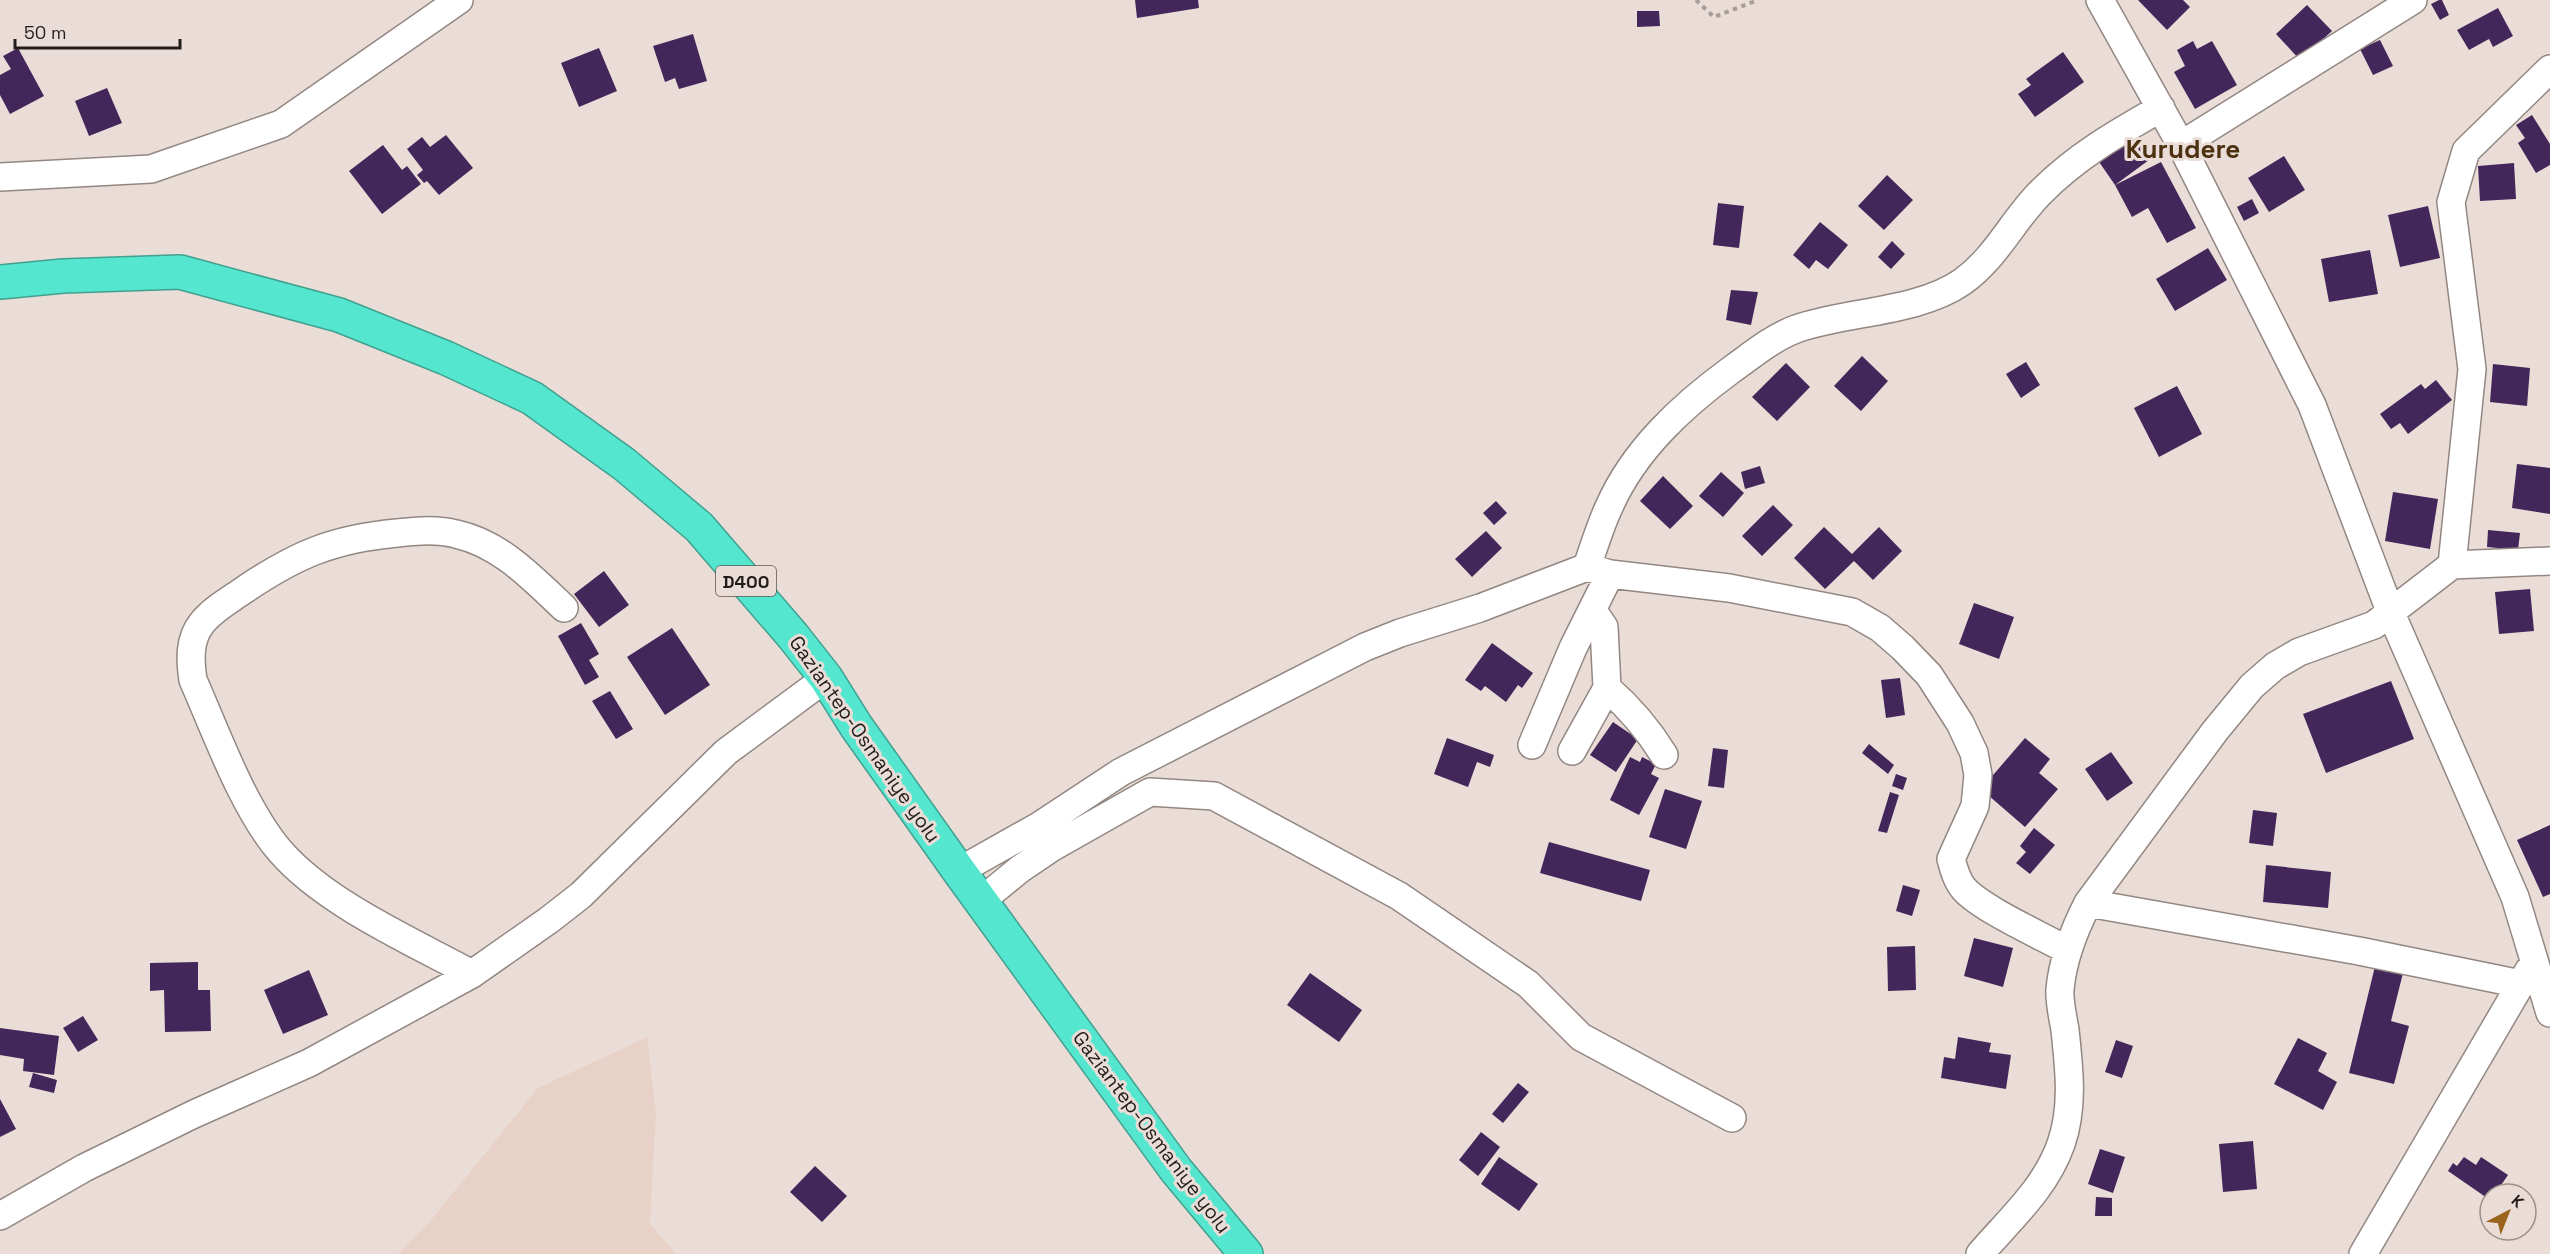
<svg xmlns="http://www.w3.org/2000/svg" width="2550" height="1254" font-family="'Space Grotesk',sans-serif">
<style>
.industrial{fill:#e8d1c6}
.building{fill:#44275a}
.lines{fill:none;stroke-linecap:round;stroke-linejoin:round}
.minor-casing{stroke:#938782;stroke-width:30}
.highway-casing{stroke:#42a08f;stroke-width:36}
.path{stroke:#a79d99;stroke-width:4;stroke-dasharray:4.5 4.5;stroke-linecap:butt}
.minor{stroke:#fff;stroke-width:27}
.highway{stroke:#54e6ce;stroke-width:33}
.labels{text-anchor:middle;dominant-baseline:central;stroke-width:6;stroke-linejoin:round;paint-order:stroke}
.shield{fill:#eaddd8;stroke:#5e5754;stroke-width:1.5}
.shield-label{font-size:18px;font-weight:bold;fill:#221d1b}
.street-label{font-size:20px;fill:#221d1b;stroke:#eaddd8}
.district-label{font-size:26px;font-weight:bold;fill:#4d3212;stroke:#eaddd8}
</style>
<rect width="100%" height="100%" fill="#eaddd8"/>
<path class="industrial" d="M647,1037L656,1113L650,1224L676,1254H398L432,1219L538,1088Z"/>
<path class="building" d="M1135,0H1198L1199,8L1137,18Z
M2138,0H2183L2190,7L2167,30Z
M2439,0H2442L2449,15L2440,20L2431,4Z
M2307,5L2332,31L2300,60L2276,34Z
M2498,8L2513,36L2493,47L2489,39L2469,50L2457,30Z
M1637,11H1659L1660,26L1637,27Z
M693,34L707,81L679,89L675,78L665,82L653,46Z
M2380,40L2393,66L2373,75L2360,49Z
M2193,41L2197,49L2212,41L2237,85L2195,109L2174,72L2185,66L2177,50Z
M18,48L44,96L10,114L0,95V75L11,69L3,56Z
M599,48L617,91L579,107L561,63Z
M2063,52L2084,82L2035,117L2018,94L2031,85L2026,79Z
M107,88L122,123L89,136L75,101Z
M2532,115L2550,144V165L2536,173L2518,143L2525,138L2516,125Z
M2133,134L2149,160L2115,185L2095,156Z
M446,135L473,168L439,195L427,181L424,183L417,175L423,170L407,149L422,137L430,147Z
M383,145L402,170L407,166L421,184L382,214L349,171Z
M2284,156L2305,190L2269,212L2248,178Z
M2161,162L2196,228L2167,243L2148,208L2132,217L2115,185Z
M2514,163L2516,199L2480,201L2478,166Z
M1887,175L1913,200L1884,230L1858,206Z
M2252,199L2259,213L2244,221L2237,207Z
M1718,203L1744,206L1739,248L1713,245Z
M2428,206L2440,258L2400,267L2388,215Z
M1820,222L1848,245L1828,269L1816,260L1809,269L1793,255Z
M1892,241L1905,254L1891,269L1878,257Z
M2208,248L2227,280L2175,311L2156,279Z
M2370,250L2378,294L2329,302L2321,259Z
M1731,290L1758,292L1751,325L1726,320Z
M1862,356L1888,381L1861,411L1834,386Z
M2026,362L2040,385L2021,398L2006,374Z
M1786,363L1810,387L1777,421L1752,397Z
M2493,364L2530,368L2527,406L2490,402Z
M2436,380L2452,400L2408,434L2400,423L2391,429L2380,414L2421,384L2425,389Z
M2177,386L2202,434L2159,457L2134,408Z
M2517,464L2550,468V514L2512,508Z
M1760,466L1765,483L1745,489L1741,472Z
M1721,472L1744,493L1723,517L1699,496Z
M1663,476L1693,506L1670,529L1640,501Z
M2393,492L2438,499L2430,549L2385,541Z
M1496,501L1507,513L1494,525L1483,513Z
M1773,505L1793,525L1762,556L1742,536Z
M1824,527L1852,554L1879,527L1902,551L1873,580L1854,561L1825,589L1794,558Z
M2488,530L2520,533L2518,550L2487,547Z
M1486,531L1502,548L1472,577L1455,559Z
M604,571L629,605L599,627L574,594Z
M2530,589L2534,631L2499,634L2495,592Z
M1974,603L2014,617L1999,659L1959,644Z
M581,623L599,654L589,660L599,677L585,685L558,636Z
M672,628L710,685L665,715L627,657Z
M1492,643L1533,673L1522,688L1518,685L1506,702L1485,686L1481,691L1465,680Z
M1900,678L1905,715L1886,718L1881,680Z
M2391,681L2414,739L2326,773L2303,714Z
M610,691L633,729L616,739L592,701Z
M1613,722L1638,739L1616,772L1590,755Z
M1447,738L1494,755L1490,767L1477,762L1468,787L1434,774Z
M2025,738L2050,759L2039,773L2058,789L2025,827L1981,789Z
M1869,744L1894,765L1888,774L1862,753Z
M1713,748L1728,750L1724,788L1708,786Z
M2111,752L2133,783L2107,801L2085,769Z
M1630,757L1640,762L1642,757L1656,764L1651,774L1659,778L1639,815L1610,800Z
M1896,774L1907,778L1903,790L1892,786Z
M1665,789L1702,801L1686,849L1649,837Z
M1890,792L1899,795L1887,833L1878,831Z
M2253,810L2277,813L2273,846L2249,843Z
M2550,825V894L2543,897L2517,840Z
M2034,828L2055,845L2030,874L2016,863L2026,852L2020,846Z
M1549,842L1650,870L1641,901L1540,873Z
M2266,865L2331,872L2328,908L2263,902Z
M1903,885L1920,890L1912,916L1896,911Z
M1974,938L2013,948L2003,987L1964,976Z
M1915,946L1916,990L1888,991L1887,947Z
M2377,958L2405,965L2391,1021L2409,1026L2394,1084L2349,1073Z
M198,962V990H210L211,1031L165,1032L164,990L150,991V963Z
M309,970L328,1015L283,1034L264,990Z
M1310,973L1362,1010L1339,1042L1287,1005Z
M83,1016L98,1040L78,1052L63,1028Z
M0,1028L59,1036L54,1075L23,1071L24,1059L0,1055Z
M1958,1037L1991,1043L1989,1052L2011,1055L2006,1089L1941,1078L1944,1057L1955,1059Z
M2298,1038L2327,1053L2318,1071L2337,1082L2323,1110L2274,1084Z
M2116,1040L2133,1046L2122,1078L2105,1072Z
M33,1073L57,1080L54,1093L29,1087Z
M1518,1083L1529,1092L1503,1123L1492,1114Z
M0,1099L16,1129L0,1137Z
M1481,1132L1500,1147L1478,1176L1459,1160Z
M2253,1141L2257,1189L2223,1192L2219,1144Z
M2100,1149L2125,1157L2113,1193L2088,1184Z
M1499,1157L1538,1184L1519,1211L1481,1184Z
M2464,1157L2476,1165L2481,1157L2508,1175L2495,1194H2490V1200L2448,1171L2453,1163L2457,1166Z
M815,1166L847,1196L822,1222L790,1192Z
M2096,1197L2112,1198V1216H2095Z"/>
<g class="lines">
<g class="minor-casing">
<path id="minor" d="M2100,0L2181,145L2312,405L2390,611L2515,897L2550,1013
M2181,145L2413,0
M0,177L151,169L281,124L459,0
M2452,565L2472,369L2451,202L2466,151L2550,69
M1587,567L1610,574L1729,588L1852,612L1880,628L1903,648L1929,675L1960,723L1974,753L1978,775L1975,806L1951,859C1954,870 1957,881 1964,889C1982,909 2042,936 2067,950
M1607,688C1630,708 1648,729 1664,755
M1532,745L1573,648L1610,574
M1572,751L1607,688L1604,627L1593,611
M959,871L1039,826L1121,772L1365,647L1400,633L1480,608L1587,567C1594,547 1600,526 1609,507C1634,450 1682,406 1731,370C1752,355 1772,338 1796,329C1846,311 1917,313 1962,282C1995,259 2011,223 2039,194C2075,157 2117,133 2161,108
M981,901L1020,869L1051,848L1150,792L1214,796L1399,896L1528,984L1581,1037L1732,1118
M2088,903L2359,951L2521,984
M472,974C411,941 325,903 280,851C243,808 216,732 193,680C190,660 189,639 202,623C212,610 228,601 241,592C295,555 332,539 397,533C418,531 436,529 456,534C501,544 532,578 564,608
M0,1216L84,1168L194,1114L309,1063L472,974L549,920L581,895L726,752L826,678
M1980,1254C2010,1219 2045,1189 2061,1144C2074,1107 2069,1068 2065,1030C2063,1017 2059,1002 2060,989C2063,958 2074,930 2088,903L2215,731L2252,686L2275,666L2299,652L2374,625L2452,565L2550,561
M2363,1254L2529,970"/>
</g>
<g class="highway-casing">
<path id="highway" d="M0,282L63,276L180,272L339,315L446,358L532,398L624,464L699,527L793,636L826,678L856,726L959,871L1176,1170L1246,1254"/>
</g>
<path class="path" d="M1696,0L1714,17L1758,0"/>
<use href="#minor" class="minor"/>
<use href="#highway" class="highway"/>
</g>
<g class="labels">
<rect class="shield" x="716" y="566" width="60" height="30" rx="4.5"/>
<g class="shield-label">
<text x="746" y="581">D400</text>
</g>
<g class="street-label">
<text transform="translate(865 739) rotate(55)">Gaziantep-Osmaniye yolu</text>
<text transform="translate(1152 1132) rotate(53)">Gaziantep-Osmaniye yolu</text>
</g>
<g class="district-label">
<text x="2183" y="149">Kurudere</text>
</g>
</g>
<g transform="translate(2508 1212) rotate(42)"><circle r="28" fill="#eaddd8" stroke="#9a908c" stroke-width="1.5"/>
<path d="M0-4.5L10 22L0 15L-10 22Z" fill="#9b651e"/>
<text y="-9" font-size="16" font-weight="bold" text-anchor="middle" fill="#221d1b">K</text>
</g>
<path d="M15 39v9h165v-9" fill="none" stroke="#221d1b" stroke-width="3"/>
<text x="24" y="39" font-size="18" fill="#221d1b" stroke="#eaddd8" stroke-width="4.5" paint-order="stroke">50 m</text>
</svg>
